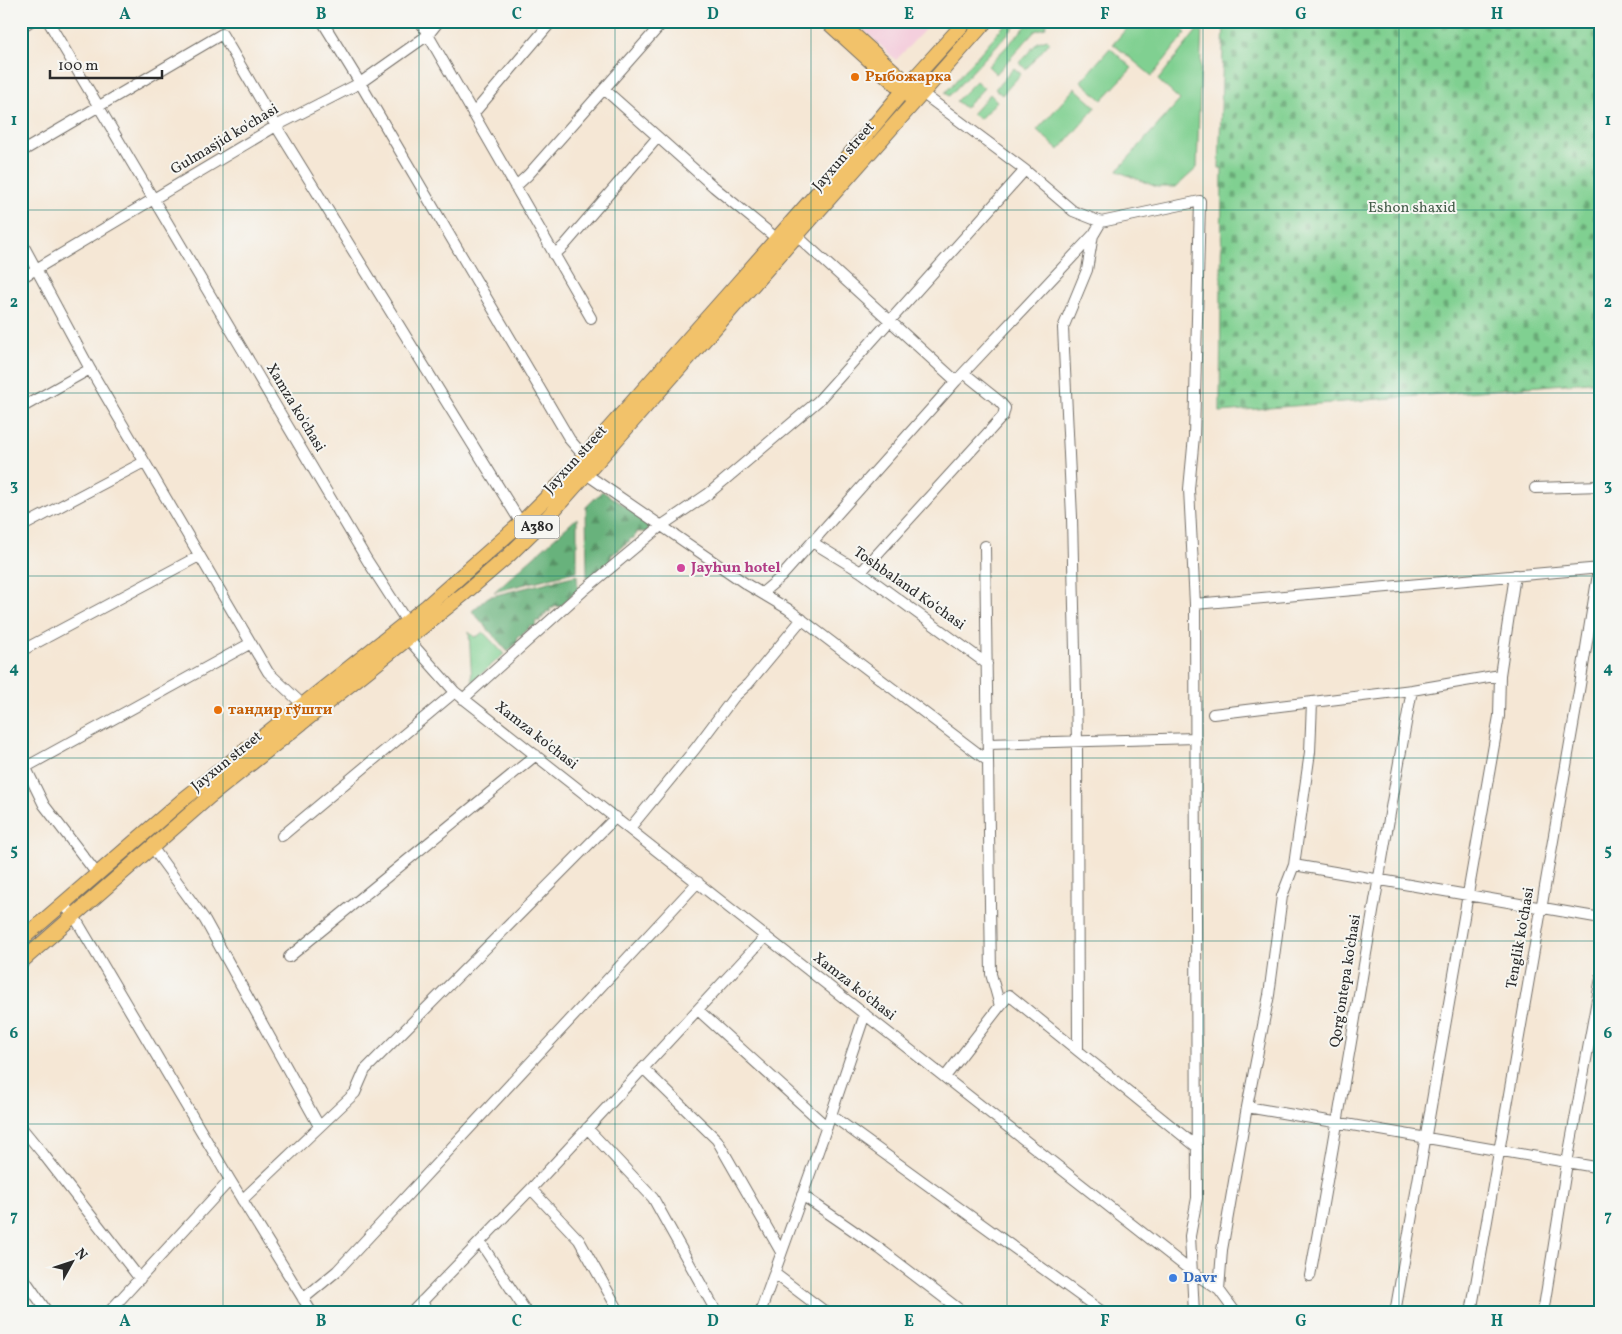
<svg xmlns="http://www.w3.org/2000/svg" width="1622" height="1334" font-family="Vollkorn,serif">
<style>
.built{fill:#f4cfdd}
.grass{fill:#80d091;stroke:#567e5e}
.forest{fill:url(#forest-firs);stroke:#4a6e53}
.cemetery{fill:url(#cemetery-stones);stroke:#567e5e}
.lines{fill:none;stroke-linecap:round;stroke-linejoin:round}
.minor-casing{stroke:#726d66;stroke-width:12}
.major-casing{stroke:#726d66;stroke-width:14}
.highway-casing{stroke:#726d66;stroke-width:16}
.minor{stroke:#fff;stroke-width:10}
.major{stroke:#f2c26a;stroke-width:12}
.highway{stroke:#f2c26a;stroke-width:14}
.grid{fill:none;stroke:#0f766e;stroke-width:1;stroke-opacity:0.55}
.food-dot{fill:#e8710a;stroke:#f6f6f2;stroke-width:2}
.hotel-dot{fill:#d1479c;stroke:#f6f6f2;stroke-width:2}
.shop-dot{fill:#3f7fe0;stroke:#f6f6f2;stroke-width:2}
.labels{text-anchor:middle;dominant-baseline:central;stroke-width:4;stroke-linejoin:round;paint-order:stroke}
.shield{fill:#f6f6f2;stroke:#686867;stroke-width:1}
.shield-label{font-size:14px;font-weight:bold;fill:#2b2b2b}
.food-label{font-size:15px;font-weight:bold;fill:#c56008;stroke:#f6f6f2;text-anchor:start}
.street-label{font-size:15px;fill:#2b2b2b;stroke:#f6f6f2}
.park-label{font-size:15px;fill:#445d4a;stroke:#f6f6f2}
.hotel-label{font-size:15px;font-weight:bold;fill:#b23c85;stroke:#f6f6f2;text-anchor:start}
.shop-label{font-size:15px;font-weight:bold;fill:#366cbe;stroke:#f6f6f2;text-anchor:start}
.neatline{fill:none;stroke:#0f766e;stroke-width:2}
.grid-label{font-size:16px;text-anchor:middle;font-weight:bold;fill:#0f766e}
</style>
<defs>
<pattern id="forest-firs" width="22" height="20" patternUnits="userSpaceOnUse" patternTransform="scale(1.25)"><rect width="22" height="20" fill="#68b27b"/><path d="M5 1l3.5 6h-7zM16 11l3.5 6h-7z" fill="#569165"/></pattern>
<pattern id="cemetery-stones" width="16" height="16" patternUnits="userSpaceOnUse" patternTransform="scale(1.25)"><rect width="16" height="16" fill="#80d091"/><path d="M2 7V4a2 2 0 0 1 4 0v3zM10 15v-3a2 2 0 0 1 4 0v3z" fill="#69a977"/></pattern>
</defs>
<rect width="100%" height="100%" fill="#f6f6f2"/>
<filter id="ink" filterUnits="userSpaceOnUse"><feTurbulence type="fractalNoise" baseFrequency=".02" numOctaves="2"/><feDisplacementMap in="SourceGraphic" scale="10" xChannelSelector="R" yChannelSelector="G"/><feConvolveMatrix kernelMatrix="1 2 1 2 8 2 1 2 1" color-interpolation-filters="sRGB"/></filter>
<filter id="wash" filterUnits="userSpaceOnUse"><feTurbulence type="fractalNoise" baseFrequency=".0096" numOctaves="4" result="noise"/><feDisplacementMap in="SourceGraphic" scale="20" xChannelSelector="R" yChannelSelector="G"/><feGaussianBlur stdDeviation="1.12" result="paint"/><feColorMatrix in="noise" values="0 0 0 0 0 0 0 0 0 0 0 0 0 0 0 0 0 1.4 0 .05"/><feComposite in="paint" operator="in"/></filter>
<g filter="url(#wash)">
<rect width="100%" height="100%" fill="#f5e7d5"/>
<path class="built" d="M854,21H933L896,60Z"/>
<path class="grass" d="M1008,21H1018V23L949,96L945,93Z
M1027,21H1048L1045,28L1035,31L996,74L988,66L1028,24Z
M1133,21H1173L1186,33L1152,76L1113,44Z
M1202,24L1197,168L1176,187H1157L1117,171L1180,100L1158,80Z
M1047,39L1050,42L1026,69L1019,63L1038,42Z
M1110,48L1132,68L1102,100L1081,81Z
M1014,68L1021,74L1002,95L995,89Z
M976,81L984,88L965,108L956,101Z
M1075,88L1096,107L1059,150L1037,130Z
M990,94L997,101L980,119L972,114Z
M469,632L474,637L478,636L483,632L504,654L472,682Z"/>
<path class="forest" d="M602,491L649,522L651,527L647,532H637L636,535L634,536V538L630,539L629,542H626V545H623L622,548H619V551H616L614,554H612L610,564L592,580L587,578L586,507Z
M577,518V571L494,592Z
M577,575L578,590L560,607L554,605V608H550V612L546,611V615H543V618H540V621H536L535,627L530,626L528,630H526L522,636H518L517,643L508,652L472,611L488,597Z"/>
<path class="cemetery" d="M1224,21H1601V381L1220,412L1222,168H1219Z"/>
</g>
<g filter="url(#ink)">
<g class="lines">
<g class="minor-casing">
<path id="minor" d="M48,21L367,560L407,622L408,639L455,692L1191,1271L1219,1290L1236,1313
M322,21L360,83L570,440L584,456
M420,21L591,318
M21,27L31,21
M604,89L714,187L776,238
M922,93L1025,170L1073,211L1101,222
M473,114L552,21
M21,152L222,34L276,126L521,523
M515,187L528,175L664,21
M797,236L956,381
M21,241L90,369L268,672L303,705
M554,255L564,246L658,137
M21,278L276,126L360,83L428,35L439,21
M21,408L90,369
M586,474L746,584L788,609L988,761
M1535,488L1601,486
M21,527L144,462
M812,542L861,572L987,664
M861,572L1003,416L1005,408L999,401L964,373
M762,593L781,577L956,381L1094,234L1101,222L1200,201L1194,436L1189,489L1195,604L1197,1198L1190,1236L1194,1313
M1195,604L1601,568
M21,651L199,556
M463,699L583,591L661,526L708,494L818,401L1025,170
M1213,714L1412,690L1500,675
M988,744L1196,738
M21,758L44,805L97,874
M26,767L251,643
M630,828L695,749L734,697L748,684L802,619
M282,836L455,692
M152,847L205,920L319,1126
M1294,865L1601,918
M63,904L74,916L230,1180L312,1313
M289,957L536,755
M1000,1006L1009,995L1197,1147
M698,1010L827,1127
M1078,1051L1077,741L1072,517L1063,328L1087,270L1093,235
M643,1068L717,1140L781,1252
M945,1077L1000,1006L991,974L985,546
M1247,1107L1601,1168
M831,1115L1104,1313
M21,1127L44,1155L140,1279
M587,1128L653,1198L717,1313
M531,1189L579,1240L620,1313
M802,1195L880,1249L964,1313
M242,1200L355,1093L365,1070L616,817
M480,1242L527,1313
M774,1273L827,1313
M21,1274L48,1313
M1310,1276C1346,1081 1376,885 1412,690
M1219,1290L1222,1250L1247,1107L1269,995L1282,896L1294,865L1310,752L1312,702
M303,1299L337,1271L698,882
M422,1301L428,1313
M108,1313L230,1180
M411,1313L531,1189L766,936
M760,1313L831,1115L865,1014
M1395,1313L1499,716L1500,675L1515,575
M1471,1313L1579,691L1599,568
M1543,1313L1567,1163L1601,978"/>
</g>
<g class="major-casing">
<path id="major" d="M825,21L914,102
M840,21L895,71L922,93"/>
</g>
<g class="highway-casing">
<path id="highway" d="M21,940L184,799L427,606L521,523L558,486L737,284L825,184L909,84L966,21
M21,962L209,797L465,593L508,556L545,520L586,474L986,21"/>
</g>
<use href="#minor" class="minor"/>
<use href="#major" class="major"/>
<use href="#highway" class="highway"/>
</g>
</g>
<path class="grid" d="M223,21V1313M419,21V1313M615,21V1313M811,21V1313M1007,21V1313M1203,21V1313M1399,21V1313M21,210H1601M21,393H1601M21,576H1601M21,758H1601M21,941H1601M21,1124H1601"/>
<g class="food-dot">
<circle cx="855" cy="77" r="5"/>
<circle cx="218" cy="710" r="5"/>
</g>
<circle class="hotel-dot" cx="681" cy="568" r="5"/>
<circle class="shop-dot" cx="1173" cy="1278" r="5"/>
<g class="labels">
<rect class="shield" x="514.5" y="515.5" width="45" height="23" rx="4"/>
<g class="shield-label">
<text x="537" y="527">A380</text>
</g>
<g class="food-label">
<text x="865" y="77">Рыбожарка</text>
<text x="228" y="710">тандир гўшти</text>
</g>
<g class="street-label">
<text transform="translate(225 140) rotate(-31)">Gulmasjid ko'chasi</text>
<text transform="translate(844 157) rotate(-49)">Jayxun street</text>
<text transform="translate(295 408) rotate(59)">Xamza ko'chasi</text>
<text transform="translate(576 460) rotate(-48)">Jayxun street</text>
<text transform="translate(909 589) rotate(35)">Toshbaland Koʻchasi</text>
<text transform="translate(536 736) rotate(38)">Xamza ko'chasi</text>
<text transform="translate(227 762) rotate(-39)">Jayxun street</text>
<text transform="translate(1521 938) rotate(-80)">Tenglik ko'chasi</text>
<text transform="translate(1346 981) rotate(-81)">Qorg'ontepa ko'chasi</text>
<text transform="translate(854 987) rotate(38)">Xamza ko'chasi</text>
</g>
<g class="park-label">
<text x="1412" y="208">Eshon shaxid</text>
</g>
<g class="hotel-label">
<text x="691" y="568">Jayhun hotel</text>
</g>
<g class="shop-label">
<text x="1183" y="1278">Davr</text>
</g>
</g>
<rect width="1622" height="1334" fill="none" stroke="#f6f6f2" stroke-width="55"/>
<g transform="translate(72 1262) rotate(50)" stroke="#f6f6f2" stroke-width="4" paint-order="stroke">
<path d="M0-4L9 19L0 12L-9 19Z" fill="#2b2b2b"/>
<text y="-8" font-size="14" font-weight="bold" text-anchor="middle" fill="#2b2b2b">N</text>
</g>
<path d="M50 70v8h112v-8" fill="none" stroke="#2b2b2b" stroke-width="2.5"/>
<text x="58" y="70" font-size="15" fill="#2b2b2b" stroke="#f6f6f2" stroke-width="4" paint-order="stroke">100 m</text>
<rect x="28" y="28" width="1566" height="1278" class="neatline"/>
<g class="grid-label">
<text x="125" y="19">A</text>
<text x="321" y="19">B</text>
<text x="517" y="19">C</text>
<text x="713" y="19">D</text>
<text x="909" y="19">E</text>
<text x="1105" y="19">F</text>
<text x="1301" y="19">G</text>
<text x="1497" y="19">H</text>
<text x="14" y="125">1</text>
<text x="1608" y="125">1</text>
<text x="14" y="307">2</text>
<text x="1608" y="307">2</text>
<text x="14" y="490">3</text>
<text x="1608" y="490">3</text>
<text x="14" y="673">4</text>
<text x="1608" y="673">4</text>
<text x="14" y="855">5</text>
<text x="1608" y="855">5</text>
<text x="14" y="1038">6</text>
<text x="1608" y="1038">6</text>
<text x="14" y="1221">7</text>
<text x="1608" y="1221">7</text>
<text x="125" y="1326">A</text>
<text x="321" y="1326">B</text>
<text x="517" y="1326">C</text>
<text x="713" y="1326">D</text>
<text x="909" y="1326">E</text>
<text x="1105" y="1326">F</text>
<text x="1301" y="1326">G</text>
<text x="1497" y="1326">H</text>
</g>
</svg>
